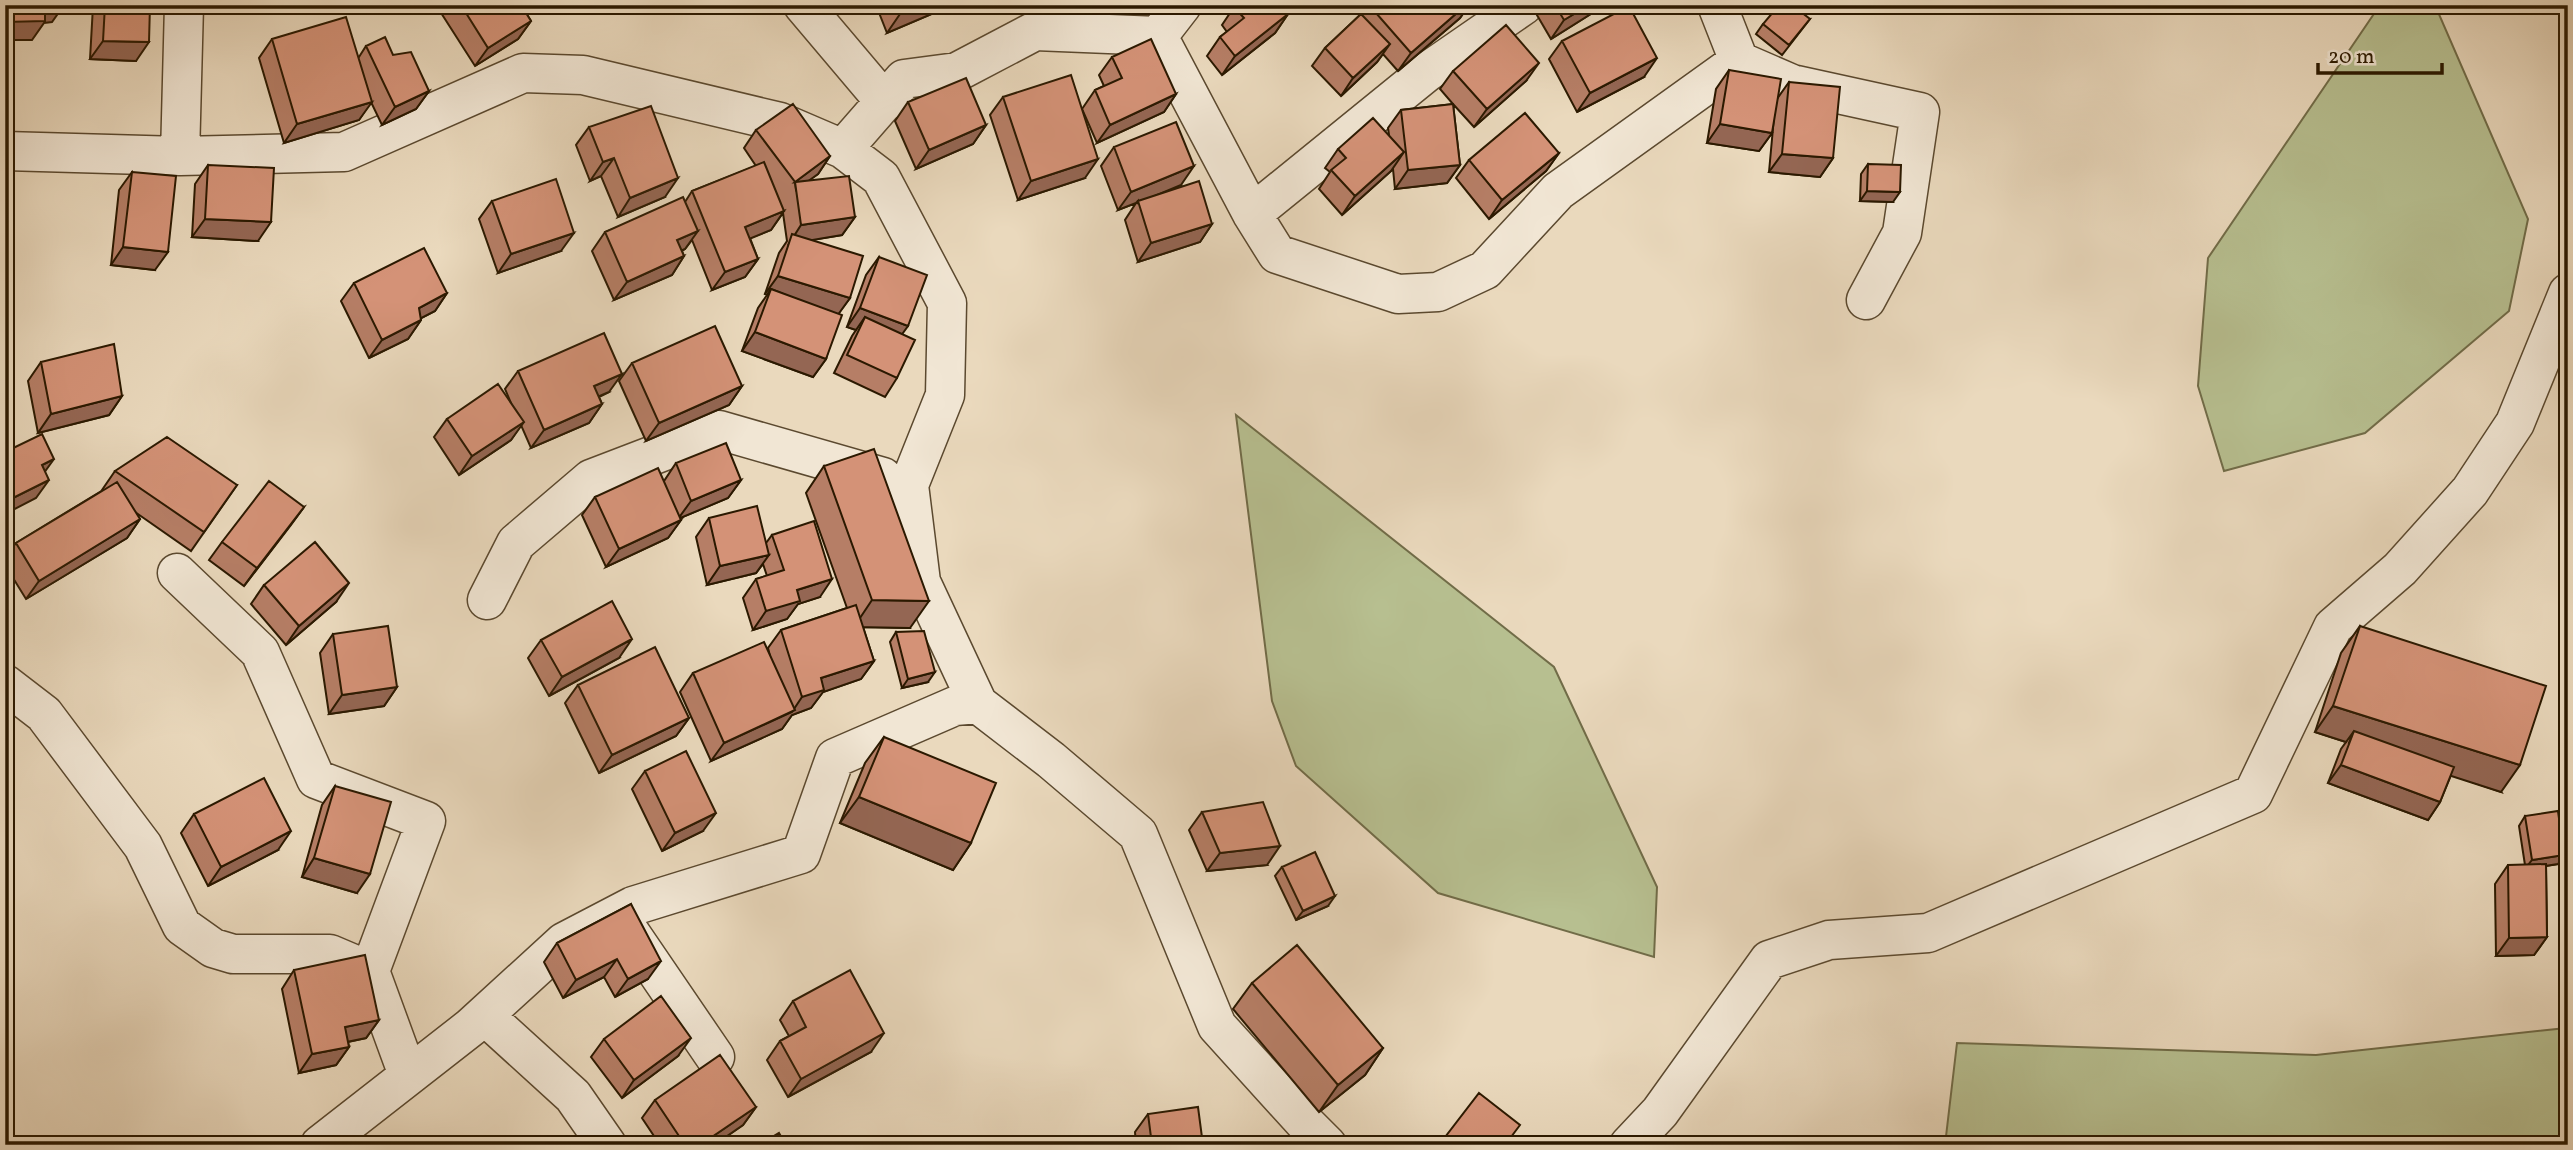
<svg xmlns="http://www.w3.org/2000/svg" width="2573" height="1150" font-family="Vollkorn,serif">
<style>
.green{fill:#b7bf90;stroke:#716c48;stroke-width:2}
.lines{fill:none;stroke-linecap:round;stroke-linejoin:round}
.minor-casing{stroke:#5b492f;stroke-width:41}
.minor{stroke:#f1e6d4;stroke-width:38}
.wall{fill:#b67e66;stroke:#2b1900;stroke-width:2}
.shaded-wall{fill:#946653;stroke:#2b1900;stroke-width:2}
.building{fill:#d49277;stroke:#2b1900;stroke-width:2}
</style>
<rect width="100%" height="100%" fill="#ead9bd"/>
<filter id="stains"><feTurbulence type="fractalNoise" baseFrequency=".00286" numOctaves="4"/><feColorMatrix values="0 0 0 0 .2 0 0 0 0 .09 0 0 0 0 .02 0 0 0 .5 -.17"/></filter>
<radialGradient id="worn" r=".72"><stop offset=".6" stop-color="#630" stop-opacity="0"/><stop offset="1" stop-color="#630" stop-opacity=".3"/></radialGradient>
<path class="green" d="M2380,5H2435L2528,219L2509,311L2365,433L2224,471L2198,386L2208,258Z
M1236,415L1554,667L1657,887L1654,957L1438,893L1296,766L1272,701Z
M2568,1025V1145H1945L1957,1043L2316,1055L2566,1028Z"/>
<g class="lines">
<g class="minor-casing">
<path id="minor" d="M803,5L885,102
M1158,36L1252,214L1277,254L1398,294L1438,292L1485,270L1558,191L1739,61L1717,5
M1158,36L1182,5
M1739,61L1792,84L1920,112L1902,233L1866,300
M843,149L904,79L957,72L1035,31L1158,36
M5,151L180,156L344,152L523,73L583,75L780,122L843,149L881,178L947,303L945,395L909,485L921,582L978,704L1051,760L1138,834L1217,1026L1305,1123L1327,1145
M180,156L184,5
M1252,214L1427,72L1524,5
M177,573L260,652L316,779L426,821L370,971
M487,600L516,543L591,479L719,430L883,477
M5,684L44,714L143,846L182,926L213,948L233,954H330L370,971L408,1075
M627,928L715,1057
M484,1015L573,1096L607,1145
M320,1145L471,1027L564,942L633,906L801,854L835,758L955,706L978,704
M1629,1145L1660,1112L1769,960L1829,940L1928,933L2253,794L2333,627L2400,569L2470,491L2515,423L2568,293"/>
</g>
<use href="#minor" class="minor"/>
</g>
<path class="wall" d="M150,5L136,61L90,59L93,6Z
M436,5H521L531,21L518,39L475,66Z
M876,5H939L934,13L887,33Z
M1366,5H1469L1460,18L1398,71L1383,54L1377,62L1341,96L1312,66L1325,48L1359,16Z
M1537,5H1605L1551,39L1534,10Z
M1234,7L1288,14L1275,33L1222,75L1207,56L1220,37L1227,32L1222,25Z
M1810,19L1782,55L1756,34L1763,24Z
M272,39L359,57L366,46L393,55L429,91L416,109L382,125L371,102L359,120L284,143L259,58Z
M1562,41L1644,77L1577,112L1549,59Z
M1112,57L1176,94L1164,112L1097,143L1082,109L1095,90L1104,86L1099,75Z
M1729,70L1777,99L1789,82L1833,158L1820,177L1769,172L1774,117L1772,133L1759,151L1707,143L1716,89Z
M1453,71L1526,81L1474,127L1453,104L1460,165L1447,183L1395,189L1393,169L1342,215L1319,189L1330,172L1325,168L1338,149L1389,135L1388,128L1401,110L1453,104L1440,89Z
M1003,97L1085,178L1018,200L990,115Z
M908,102L986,125L973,144L916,169L895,121Z
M589,127L665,197L618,217L601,176L590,181L576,145Z
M756,130L830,156L818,174L809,180L855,217L842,235L811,240L850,298L838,314L826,359L813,377L742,351L758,308L767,295L765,294L779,253L787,241L783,213L771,230L750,238L758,259L745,277L712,290L692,240L685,249L682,251L684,256L672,275L614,300L592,251L605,232L685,202L692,191L756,166L744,148Z
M1114,147L1181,185L1155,196L1212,224L1200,242L1138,262L1125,220L1136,203L1118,210L1101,166Z
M1559,153L1546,171L1489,219L1456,178L1469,160Z
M1868,164L1893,202L1860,201L1861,174Z
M208,165L258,241L192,237L195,184Z
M132,172L155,270L111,265L119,190Z
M492,201L561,251L498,273L479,219Z
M879,257L902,334L897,378L885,397L834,373L852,336L856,330L847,327L866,275Z
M354,283L447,293L435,311L421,318V320L408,339L369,358L341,301Z
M41,362L122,396L109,415L38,433L28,381Z
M632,363L742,386L729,405L646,441L619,381Z
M518,371L609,392L599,397L602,404L589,423L531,448L521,425L511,440L459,475L434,437L447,419L511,403L505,389Z
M676,463L741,480L728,498L680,518L681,520L668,538L606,567L582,515L595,497L664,481Z
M824,466L910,628L863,627L874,661L861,679L823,692L811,708L792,715L782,729L711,761L680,692L693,673L770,656L768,648L781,630L847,608L806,493Z
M115,471L237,485L191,551L135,512L140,519L127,538L26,599L5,565V558L16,543L103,490H102Z
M304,507L244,586L209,560L222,542Z
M709,518L766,543L772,535L820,597L798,604L787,619L753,630L743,598L756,579L767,576L763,564L756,573L707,585L696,537Z
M264,585L336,602L286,645L251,604Z
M2360,626L2501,792L2451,775L2440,802L2428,820L2328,783L2341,749L2346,742L2315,732L2341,653Z
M896,632L928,682L902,688L890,642Z
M333,634L397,687L384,706L329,714L320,653Z
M541,640L619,658L549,696L528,658Z
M578,685L689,718L676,736L599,773L565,703Z
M884,737L971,843L953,870L840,823L865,763Z
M645,771L703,831L662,851L632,789Z
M335,786L357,893L302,877L322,805Z
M1202,812L1267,865L1207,871L1189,830Z
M194,814L278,850L208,886L181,833Z
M2525,816L2558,864L2546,866L2547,937L2534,955L2496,956L2495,884L2508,865H2525L2519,826Z
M1282,867L1328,906L1296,920L1275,876Z
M631,904L648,979L615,997L604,977L563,998L544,962L557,943Z
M294,970L379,1020L366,1038L348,1042L349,1047L336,1065L299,1073L282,989Z
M1252,983L1383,1048L1365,1075L1319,1112L1233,1009Z
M793,1001L871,1052L788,1097L767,1060L780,1041L789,1036L780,1020Z
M604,1039L678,1056L622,1098L591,1057Z
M655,1100L756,1107L743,1125L714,1145H660L642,1118Z
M1148,1114L1203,1145H1136L1135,1132Z"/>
<path class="shaded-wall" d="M45,5H64L52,22L44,23L32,40H5V22Z
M212,5H260L208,12Z
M639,5H679L675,10Z
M922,5H939L934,13L887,33L900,14Z
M1466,5H1469L1460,18L1398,71L1411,53Z
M1589,5H1605L1551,39L1564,20Z
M1288,14L1275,33L1222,75L1235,56Z
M531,21L518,39L475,66L488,48Z
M103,41L149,42L136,61L90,59Z
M1390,44L1377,62L1341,96L1353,78Z
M1657,58L1644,77L1577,112L1590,93Z
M1539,63L1526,81L1474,127L1487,109Z
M429,91L416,109L382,125L395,107Z
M1176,94L1164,112L1097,143L1110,125Z
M372,102L359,120L284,143L297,124Z
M1720,124L1772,133L1759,151L1707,143Z
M986,125L973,144L916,169L929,150Z
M1404,152L1391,171L1342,215L1355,196Z
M1559,153L1546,171L1489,219L1502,200Z
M1782,154L1833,158L1820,177L1769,172Z
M830,156L818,174L796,190L795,182Z
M614,158L601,176L590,181L603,162Z
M1098,159L1085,178L1018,200L1031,181Z
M1460,165L1447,183L1395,189L1408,170Z
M1194,166L1181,185L1138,203V201L1136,203L1118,210L1131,192Z
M678,178L665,197L618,217L630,198Z
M1867,191L1900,192L1893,202L1860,201Z
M784,211L771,230L732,246L745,227Z
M855,217L842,235L789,244L801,225Z
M205,219L271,222L258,241L192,237Z
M1212,224L1200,242L1138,262L1151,243Z
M698,231L685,249L664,258L677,240Z
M574,233L561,251L498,273L511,254Z
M123,247L168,252L155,270L111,265Z
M684,256L672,275L614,300L627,282Z
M758,259L745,277L712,290L725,272Z
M778,276L850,298L837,316L771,289L767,295L765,294Z
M447,293L435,311L406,326L419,308Z
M860,308L908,326L895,344L865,317L856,330L847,327Z
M421,320L408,339L369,358L382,340Z
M755,332L826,359L813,377L742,351Z
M622,374L609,392L581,404L594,386Z
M742,386L729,405L646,441L659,423Z
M122,396L109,415L38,433L51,414Z
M602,404L589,423L531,448L544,430Z
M524,422L511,440L459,475L472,456Z
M54,459L41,477L42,465Z
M49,480L36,498L5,514V502Z
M741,480L728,498L678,519L691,501Z
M304,507L291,525L244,586L257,568Z
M140,519L127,538L26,599L39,581Z
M681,520L668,538L606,567L619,549Z
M769,555L756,573L707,585L720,566Z
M832,579L820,597L798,604L787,619L753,630L766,611L797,590Z
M349,583L336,602L286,645L299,626Z
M872,600L929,601L910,628L854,627Z
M632,639L619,658L549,696L562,677Z
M874,661L861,679L823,692L811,708L792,715L782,729L711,761L724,743L792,712L802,697L821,678Z
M935,672L928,682L902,688L908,679Z
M397,687L384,706L329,714L342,695Z
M2333,706L2520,765L2501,792L2349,743L2354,731L2346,742L2315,732Z
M689,718L676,736L599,773L612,755Z
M2341,765L2440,802L2428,820L2328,783Z
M859,797L971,843L953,870L840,823Z
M716,813L703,831L662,851L675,833Z
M291,831L278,850L208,886L221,867Z
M1280,846L1267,865L1207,871L1220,853Z
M2564,855L2558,864L2525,869L2532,860Z
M314,858L370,874L357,893L302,877Z
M1335,896L1328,906L1296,920L1303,911Z
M2547,937L2534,955L2496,956L2509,938Z
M617,959L604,977L563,998L576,980Z
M661,961L648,979L615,997L628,979Z
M379,1020L366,1038L332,1045L345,1027Z
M884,1033L871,1052L788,1097L801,1079Z
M691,1038L678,1056L622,1098L634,1080Z
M349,1047L336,1065L299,1073L312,1054Z
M1383,1048L1365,1075L1319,1112L1338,1085Z
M756,1107L743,1125L714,1145H700Z"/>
<path class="building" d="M5,5H45V21L5,22Z
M105,5H150L149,42L103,41Z
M461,5H521L531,21L488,48Z
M896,5H922L900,14Z
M1236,5H1280L1288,14L1235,56L1220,37L1244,18L1234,7Z
M1369,5H1466L1411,53Z
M1555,5H1589L1564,20Z
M1779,5H1792L1810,19L1789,45L1763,24Z
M1629,6L1657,58L1590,93L1562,41Z
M1361,14L1390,44L1353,78L1325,48Z
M346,17L372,102L297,124L272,39Z
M1506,25L1539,63L1487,109L1453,71Z
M385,37L393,55L411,52L429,91L395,107L366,46Z
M1151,39L1176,94L1110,125L1095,90L1122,78L1112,57Z
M1729,70L1781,79L1772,133L1720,124Z
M1071,75L1098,159L1031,181L1003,97Z
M966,78L986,125L929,150L908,102Z
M1789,82L1840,87L1833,158L1782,154Z
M793,104L830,156L795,182L849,176L855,217L801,225L795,182L756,130Z
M1453,104L1460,165L1408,170L1401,110Z
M651,106L678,178L630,198L614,158L603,162L589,127Z
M1525,113L1559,153L1502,200L1469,160Z
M1373,118L1404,152L1355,196L1331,170L1346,158L1338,149Z
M1176,122L1194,166L1131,192L1114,147Z
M764,162L784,211L745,227L758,259L725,272L692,191Z
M1868,164L1901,165L1900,192L1867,191Z
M208,165L274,168L271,222L205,219Z
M132,172L176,176L168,252L123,247Z
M556,179L574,233L511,254L492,201Z
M1199,181L1212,224L1151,243L1138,201Z
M683,197L698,231L677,240L684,256L627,282L605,232Z
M792,234L863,256L850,298L778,276Z
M424,248L447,293L419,308L421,320L382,340L354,283Z
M879,257L927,275L908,326L860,308Z
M771,289L842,315L826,359L755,332Z
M865,317L915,340L897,378L847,355Z
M715,326L742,386L659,423L632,363Z
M604,333L622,374L594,386L602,404L544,430L518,371Z
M114,344L122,396L51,414L41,362Z
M498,384L524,422L472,456L447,419Z
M5,411L9,418L5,420Z
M42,434L54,459L42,465L49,480L5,502V452Z
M167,437L237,485L204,532L115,471Z
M726,443L741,480L691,501L676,463Z
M874,449L929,601L872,600L824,466Z
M658,468L681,520L619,549L595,497Z
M269,481L304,507L257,568L222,542Z
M117,482L140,519L39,581L16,543Z
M757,506L769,555L720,566L709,518Z
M814,521L832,579L797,590L800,601L766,611L756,579L784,570L772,535Z
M315,542L349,583L299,626L264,585Z
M612,601L632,639L562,677L541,640Z
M856,605L874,661L821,678L824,690L802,697L781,630Z
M388,626L397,687L342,695L333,634Z
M2360,626L2546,686L2520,765L2333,706Z
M924,631L935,672L908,679L896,632Z
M764,642L795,710L724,743L693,673Z
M655,647L689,718L612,755L578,685Z
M2354,731L2454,767L2440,802L2341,765Z
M884,737L996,783L971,843L859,797Z
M686,751L716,813L675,833L645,771Z
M264,778L291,831L221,867L194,814Z
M335,786L391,802L370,874L314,858Z
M1263,802L1280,846L1220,853L1202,812Z
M2558,811L2564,855L2532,860L2525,816Z
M1315,852L1335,896L1303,911L1282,867Z
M2546,864L2547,937L2509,938L2508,865Z
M631,904L661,961L628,979L617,959L576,980L557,943Z
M1297,945L1383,1048L1338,1085L1252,983Z
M365,955L379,1020L345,1027L349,1047L312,1054L294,970Z
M850,970L884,1033L801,1079L780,1041L806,1027L793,1001Z
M661,996L691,1038L634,1080L604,1039Z
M720,1055L756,1107L700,1145H685L655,1100Z
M1479,1093L1520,1125L1505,1145H1439Z
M1198,1107L1203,1145H1152L1148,1114Z
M779,1133L786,1145H759Z"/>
<rect width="2573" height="1150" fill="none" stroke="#ead9bd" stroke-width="28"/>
<rect x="7" y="7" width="2559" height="1136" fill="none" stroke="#2b1900" stroke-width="3.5"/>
<rect x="14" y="14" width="2545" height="1122" fill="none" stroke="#2b1900" stroke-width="2"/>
<path d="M2318 63v10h124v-10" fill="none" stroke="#2b1900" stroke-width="3.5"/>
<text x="2328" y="63" font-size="21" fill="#2b1900" stroke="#f1e6d4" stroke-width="5" paint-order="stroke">20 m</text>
<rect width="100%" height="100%" filter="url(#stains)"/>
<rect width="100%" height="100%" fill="url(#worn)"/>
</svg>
